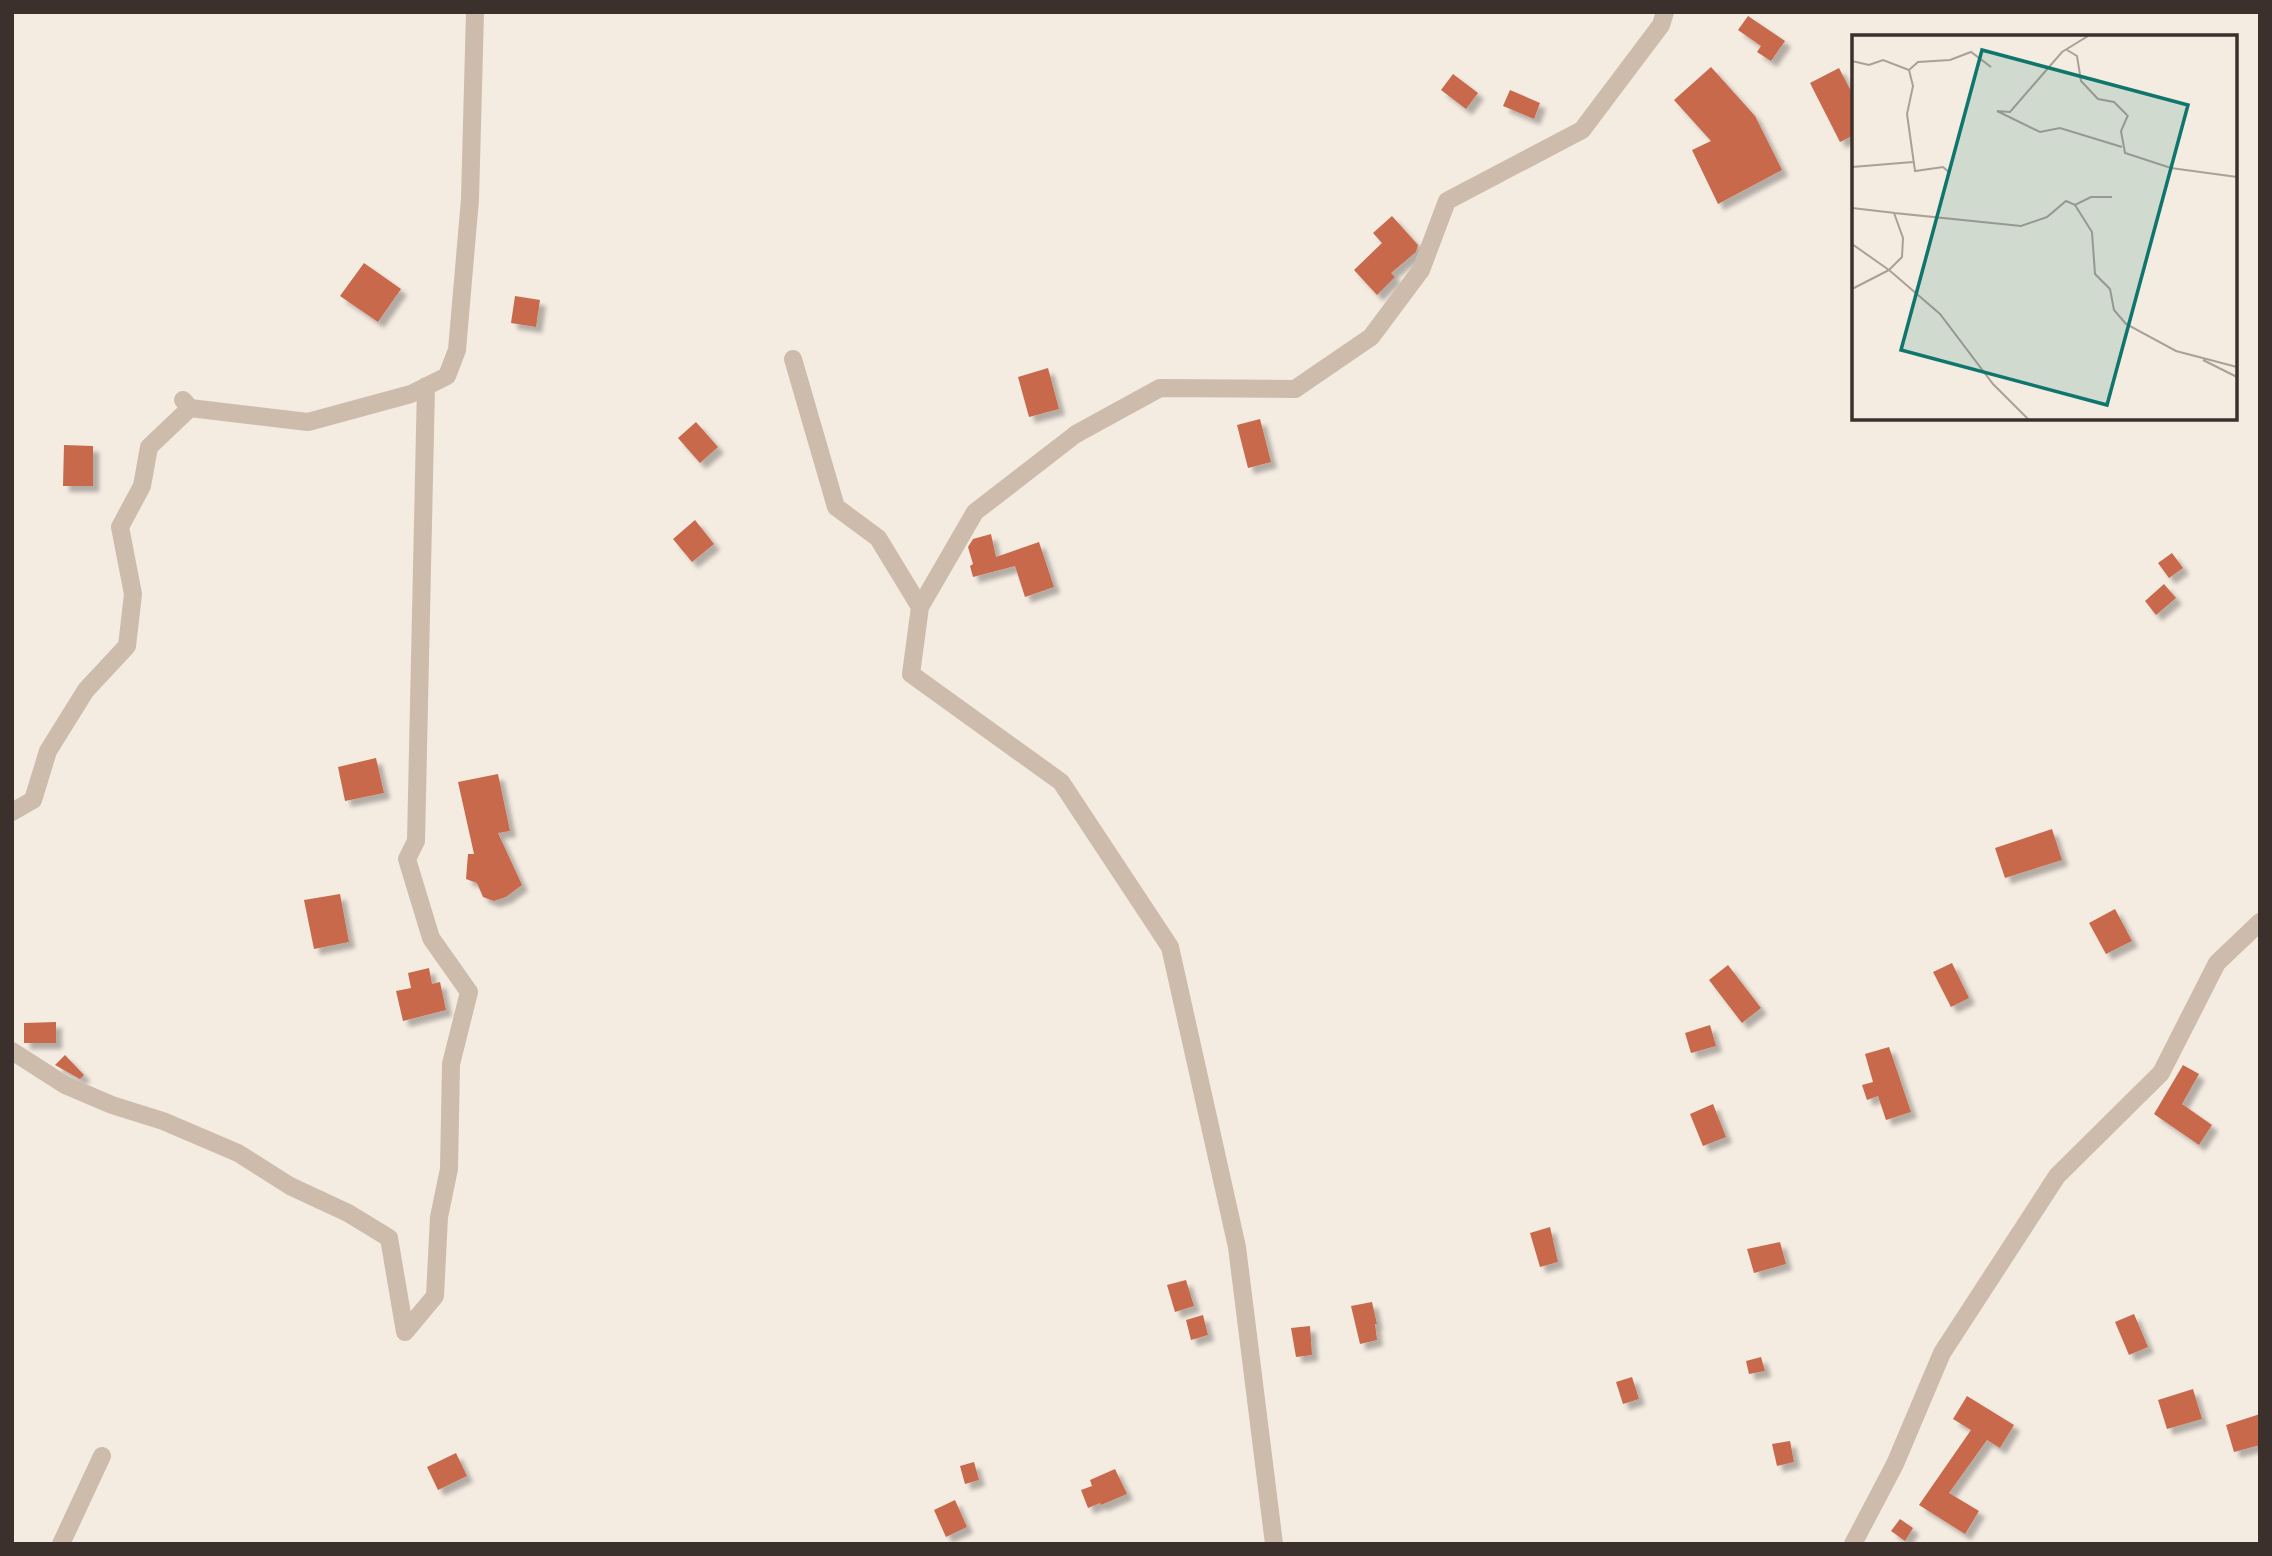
<svg xmlns="http://www.w3.org/2000/svg" width="2272" height="1556" font-family="'IBM Plex Sans',sans-serif">
<style>
.building{fill:#c8694b;filter:url(#shadow)}
.lines{fill:none;stroke-linecap:round;stroke-linejoin:round}
.street{stroke:#cdbbac;stroke-width:18}
.inset-road{fill:none;stroke:#aaa098;stroke-width:2}
.view{fill:#0f766e;fill-opacity:0.15;stroke:#0f766e;stroke-width:3.5}
.inset-edge{fill:none;stroke:#3b302b;stroke-width:3.5}
</style>
<defs>
<filter id="shadow"><feDropShadow dx="6" dy="6" stdDeviation="2" flood-color="#0004"/></filter>
</defs>
<rect width="100%" height="100%" fill="#f4ebe1"/>
<path class="building" d="M1748,16L1785,41L1771,61L1757,52L1761,46L1738,30Z
M1711,67L1755,116L1782,170L1718,204L1692,150L1711,141L1674,100Z
M1839,68L1854,97V135L1840,142L1810,83Z
M1453,74L1478,93L1466,109L1441,90Z
M1510,90L1540,103L1534,119L1503,106Z
M1392,216L1418,245L1416,252L1391,273L1395,277L1377,295L1354,270L1382,243L1373,233Z
M364,263L401,289L378,322L340,296Z
M515,296L540,300L536,327L511,323Z
M1048,368L1059,409L1029,417L1018,377Z
M1260,419L1271,462L1248,468L1237,425Z
M696,422L718,447L700,463L678,438Z
M64,445L93,446V486H63Z
M695,520L714,544L692,562L673,539Z
M991,534L996,557L1039,542L1054,587L1025,597L1015,566L973,577L970,566L973,564L968,547L973,539Z
M2172,553L2183,568L2169,578L2158,563Z
M2164,584L2176,598L2156,615L2145,601Z
M376,758L384,793L345,801L338,767Z
M498,774L510,831L498,833L522,885L506,897L494,901L483,897L477,883L466,879L468,854H474L458,782Z
M2052,829L2062,860L2005,878L1995,848Z
M340,894L349,942L314,949L304,900Z
M2115,909L2132,941L2106,954L2089,923Z
M1952,963L1969,998L1951,1007L1933,972Z
M1728,965L1761,1008L1742,1023L1709,980Z
M429,968L432,984L440,982L446,1010L403,1021L396,991L411,988L408,973Z
M56,1022V1043H24V1023Z
M1710,1025L1716,1046L1691,1053L1685,1033Z
M1889,1047L1911,1112L1886,1120L1878,1096L1867,1100L1862,1085L1873,1082L1865,1054Z
M65,1055L84,1075L80,1079L55,1065Z
M2183,1065L2199,1074L2182,1104L2212,1125L2199,1145L2154,1114Z
M1713,1104L1726,1137L1703,1146L1690,1114Z
M1550,1227L1558,1262L1540,1267L1530,1233Z
M1780,1242L1786,1264L1754,1273L1747,1249Z
M1186,1280L1194,1306L1175,1312L1167,1285Z
M1372,1302L1377,1324H1375L1377,1340L1360,1344L1351,1306Z
M2134,1314L2148,1347L2129,1355L2115,1322Z
M1203,1315L1208,1335L1191,1340L1186,1320Z
M1310,1326L1312,1355L1296,1357L1291,1328Z
M1761,1357L1765,1371L1749,1374L1746,1361Z
M1632,1377L1639,1399L1623,1404L1616,1382Z
M2193,1389L2202,1419L2167,1429L2158,1400Z
M1967,1396L2014,1425L2000,1448L1987,1440L1949,1493L1979,1511L1965,1534L1919,1505L1971,1430L1953,1419Z
M2260,1414V1445L2234,1452L2226,1425Z
M1790,1441L1794,1462L1777,1466L1772,1444Z
M456,1453L467,1476L438,1490L427,1467Z
M974,1462L979,1480L965,1484L960,1466Z
M1115,1469L1127,1494L1101,1505L1100,1503L1088,1508L1081,1490L1092,1486L1090,1480Z
M955,1500L967,1527L946,1537L934,1510Z
M1900,1519L1913,1528L1905,1541L1891,1531Z"/>
<g class="lines">
<path class="street" d="M793,359L836,507L878,538L920,607L911,674L1061,782L1170,947L1237,1247L1274,1544
M183,400L190,408L308,422L411,394L447,376L457,350L470,199L475,12
M920,607L975,512L1076,434L1160,388L1295,389L1371,337L1421,270L1447,201L1582,130L1661,25L1665,12
M12,812L33,800L48,751L86,690L127,646L133,594L120,527L142,486L149,447L190,408
M12,1051L65,1085L112,1105L163,1121L238,1153L290,1186L348,1213L389,1238L405,1332
M405,1332L435,1296L439,1217L449,1169L451,1064L469,992L431,938L407,859L416,841L426,386
M61,1544L102,1456
M1853,1544L1895,1464L1942,1353L2057,1176L2161,1073L2217,963L2260,922"/>
</g>
<g transform="translate(1852 35)">
<rect width="385" height="385" fill="#f4ebe1"/>
<path class="inset-road" d="M215,15L225,21L229,46L246,64L262,67L275,80M0,26L17,30L31,25L57,35L61,51L55,79L63,136L91,132L98,138M57,35L66,27L98,25L119,17L139,32M145,76L188,97L208,93L270,112M145,76L158,77L210,17L236,1M276,80L269,96L273,118L319,133L385,142M0,132L61,127M223,170L240,197L243,239L258,254L262,275L274,289L324,316L385,332M0,173L43,178M0,209L37,235L0,254M351,325L385,342M176,384L141,349L88,279L37,235L50,222L51,203L42,178L169,191L195,182L214,166L223,170L239,162H260"/>
<path class="view" d="M130,15L336,70L255,370L49,315Z"/>
<rect width="385" height="385" class="inset-edge"/>
</g>
<rect width="2272" height="1556" fill="none" stroke="#3b302b" stroke-width="28"/>
</svg>
